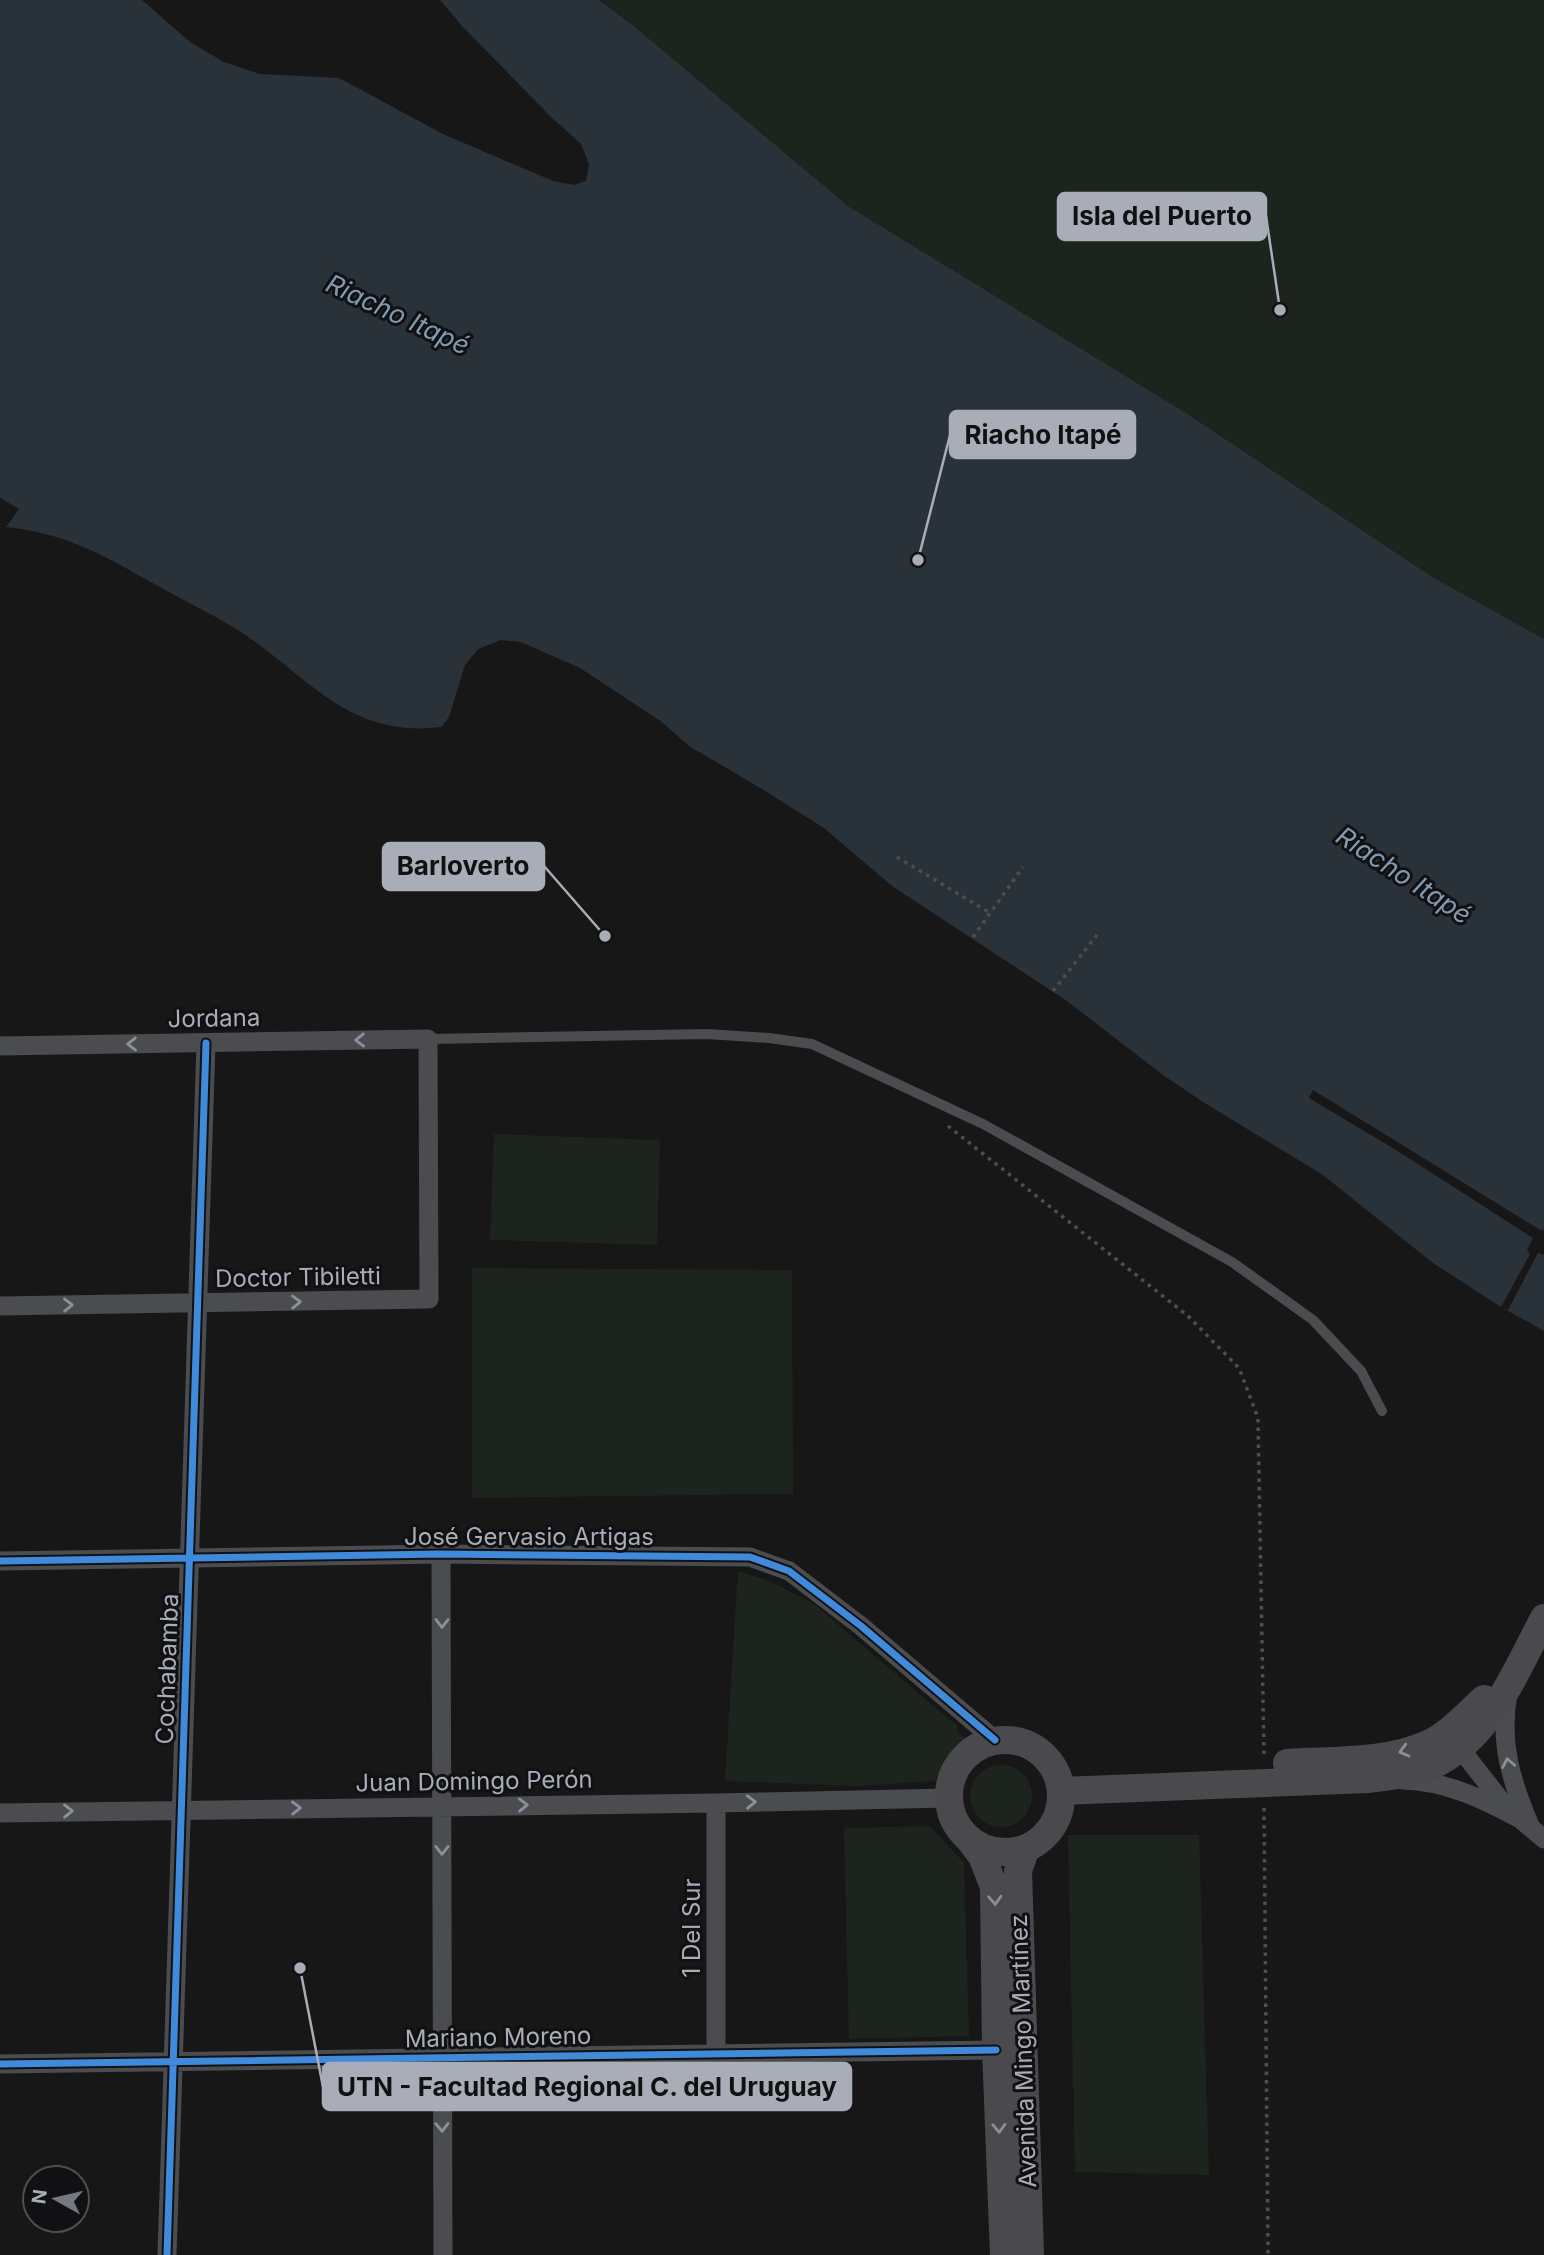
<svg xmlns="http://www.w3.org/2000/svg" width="1544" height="2255" font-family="Inter,sans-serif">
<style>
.green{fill:#1d241e}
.water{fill:#2a3239}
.pier{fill:#171717}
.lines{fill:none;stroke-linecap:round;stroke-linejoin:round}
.path{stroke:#4d4e52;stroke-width:3.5;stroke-dasharray:3.5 5;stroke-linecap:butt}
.lane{stroke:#4b4c50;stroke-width:10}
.street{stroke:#4b4c50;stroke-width:19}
.secondary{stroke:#4a4a4e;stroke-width:28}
.cycleway-casing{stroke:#111113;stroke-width:11}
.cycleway{stroke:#408adc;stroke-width:7}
.oneway{stroke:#8c9099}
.oneway2{stroke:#8c8f98}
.labels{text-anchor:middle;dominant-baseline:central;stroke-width:6;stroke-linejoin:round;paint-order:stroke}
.street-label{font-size:24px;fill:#a8adb8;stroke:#111113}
.water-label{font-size:26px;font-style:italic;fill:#7f9bb3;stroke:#111113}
.leader{fill:none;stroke:#a8adb8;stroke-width:2.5}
.callout-dot{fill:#a8adb8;stroke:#111113;stroke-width:2.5}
.callout{fill:#a8adb8;stroke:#a8adb8;stroke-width:2.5}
.callout-label{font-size:26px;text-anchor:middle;font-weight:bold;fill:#111}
</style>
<rect width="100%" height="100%" fill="#171717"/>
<path class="green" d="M599,0H1544V639L1434,578L1186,413L848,206L635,27Z
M494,1134L660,1140L657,1245L490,1240Z
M472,1268L792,1270L793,1494L472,1498Z
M738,1571L770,1581L815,1605L958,1727L956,1730L966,1740L945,1758L935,1781L859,1786L725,1781Z
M970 1796a31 31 0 1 1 62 0a31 31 0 1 1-62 0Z
M930,1826L964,1863L969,2036L849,2039L844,1828Z
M1068,1835H1199L1209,2175L1075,2172Z"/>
<path class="water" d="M0,0H142L190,42L224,62L260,74L339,78L443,134L553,181L574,185L586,181L589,164L581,144L550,116L462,26L440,0H599L635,27L848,206L1186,413L1434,578L1544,639V1331L1501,1307L1433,1263L1323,1175L1203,1102L1163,1075L1067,1001L892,886L824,828L762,789L689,746L662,722L580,668L521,642L501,640L478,649L465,665L449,717L441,727C345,739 306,672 233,627C208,612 183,600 158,586C104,556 70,534 6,527L0,523Z"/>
<path class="pier" d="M0,498L19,509L6,527L0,523Z
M1313,1090L1542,1231L1544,1229V1255L1538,1253L1508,1310L1501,1307L1530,1254L1527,1250L1533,1238L1396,1150L1309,1098Z"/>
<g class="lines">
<path class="path" d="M897,857L990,913
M973,937L1023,867
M1053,991L1100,931
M948,1126L1188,1316L1239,1368L1258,1418L1264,1755
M1264,1808L1268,2255"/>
<path class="lane" d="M428,1039L707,1034L769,1038L812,1044L983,1124L1232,1262L1313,1320L1361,1371L1382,1411"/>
<path class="street" d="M0,1046L428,1039L429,1299L0,1306
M441,1554L443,2255
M0,1561L441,1554L750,1557L789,1571L861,1626L995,1740
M1508,1693C1499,1743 1511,1780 1530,1826
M1452,1738L1505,1806L1544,1839
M1403,1780C1446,1781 1483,1799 1520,1819
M0,1813L716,1803L949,1798
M716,2053V1803
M0,2064L996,2050
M167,2255L206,1043"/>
<path class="secondary" d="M949 1796a56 56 0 1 1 112 0a56 56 0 1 1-112 0Z
M1287,1763C1332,1760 1386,1763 1428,1744C1450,1734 1466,1715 1484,1699
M1061,1791L1368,1779C1389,1776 1412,1774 1431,1766C1490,1739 1515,1672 1544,1618
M969,1839L982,1856L994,1887L996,2050L1004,2255
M1026,1848L1018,1871L1030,2255"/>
<g class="cycleway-casing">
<path id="cycleway" d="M0,1561L441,1554L750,1557L789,1571L861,1626L995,1740
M0,2064L996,2050
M167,2255L206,1043"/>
</g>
<use href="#cycleway" class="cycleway"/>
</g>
<defs><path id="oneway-chevron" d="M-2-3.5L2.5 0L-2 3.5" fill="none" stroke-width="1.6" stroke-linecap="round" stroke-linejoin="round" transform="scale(1.75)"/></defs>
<g class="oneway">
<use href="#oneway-chevron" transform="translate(360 1040) rotate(179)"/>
<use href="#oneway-chevron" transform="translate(132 1044) rotate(179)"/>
<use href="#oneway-chevron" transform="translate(296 1302) rotate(-1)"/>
<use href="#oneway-chevron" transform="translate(68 1305) rotate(-1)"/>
<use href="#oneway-chevron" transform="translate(442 1623) rotate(90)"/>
<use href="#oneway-chevron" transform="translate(1508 1763) rotate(-101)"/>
<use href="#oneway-chevron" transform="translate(751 1802) rotate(-1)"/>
<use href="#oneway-chevron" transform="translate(523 1805) rotate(-1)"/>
<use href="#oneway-chevron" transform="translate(296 1808) rotate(-1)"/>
<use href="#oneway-chevron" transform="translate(68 1811) rotate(-1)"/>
<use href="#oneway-chevron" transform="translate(442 1850) rotate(90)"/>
<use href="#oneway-chevron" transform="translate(442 2127) rotate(89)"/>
</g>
<g class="oneway2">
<use href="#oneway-chevron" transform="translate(1404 1751) rotate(165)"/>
<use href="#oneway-chevron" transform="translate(995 1900) rotate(87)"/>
<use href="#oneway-chevron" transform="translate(999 2128) rotate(88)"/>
</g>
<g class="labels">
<g class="street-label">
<text transform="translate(214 1018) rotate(-1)">Jordana</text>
<text transform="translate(298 1277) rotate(-1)">Doctor Tibiletti</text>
<text x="529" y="1536">José Gervasio Artigas</text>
<text transform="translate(167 1669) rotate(-88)">Cochabamba</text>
<text transform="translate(474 1781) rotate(-1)">Juan Domingo Perón</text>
<text transform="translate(691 1928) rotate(-90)">1 Del Sur</text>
<text transform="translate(498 2037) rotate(-1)">Mariano Moreno</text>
<text transform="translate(1023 2051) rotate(-92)">Avenida Mingo Martínez</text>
</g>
<g class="water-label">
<text transform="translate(398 314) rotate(25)">Riacho Itapé</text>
<text transform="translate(1404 875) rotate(33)">Riacho Itapé</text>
</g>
</g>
<path class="leader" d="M1280 310L1266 216M918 560L950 435M605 936L544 866M300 1968L323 2087"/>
<g class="callout-dot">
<circle cx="1280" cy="310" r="7"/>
<circle cx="918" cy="560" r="7"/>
<circle cx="605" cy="936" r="7"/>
<circle cx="300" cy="1968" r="7"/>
</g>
<g class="callout">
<rect x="1058" y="193" width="208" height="47" rx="7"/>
<rect x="950" y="411" width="185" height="47" rx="7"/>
<rect x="383" y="843" width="161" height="47" rx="7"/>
<rect x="323" y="2063" width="528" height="47" rx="7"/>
</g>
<g class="callout-label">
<text x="1162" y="225">Isla del Puerto</text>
<text x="1043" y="444">Riacho Itapé</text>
<text x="463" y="875">Barloverto</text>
<text x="587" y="2096">UTN - Facultad Regional C. del Uruguay</text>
</g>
<g transform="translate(56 2199) rotate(278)"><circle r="33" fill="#111113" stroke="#4d4f55" stroke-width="2"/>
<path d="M0-5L12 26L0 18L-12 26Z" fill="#757880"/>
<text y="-10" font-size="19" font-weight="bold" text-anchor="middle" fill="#a8adb8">N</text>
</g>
</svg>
